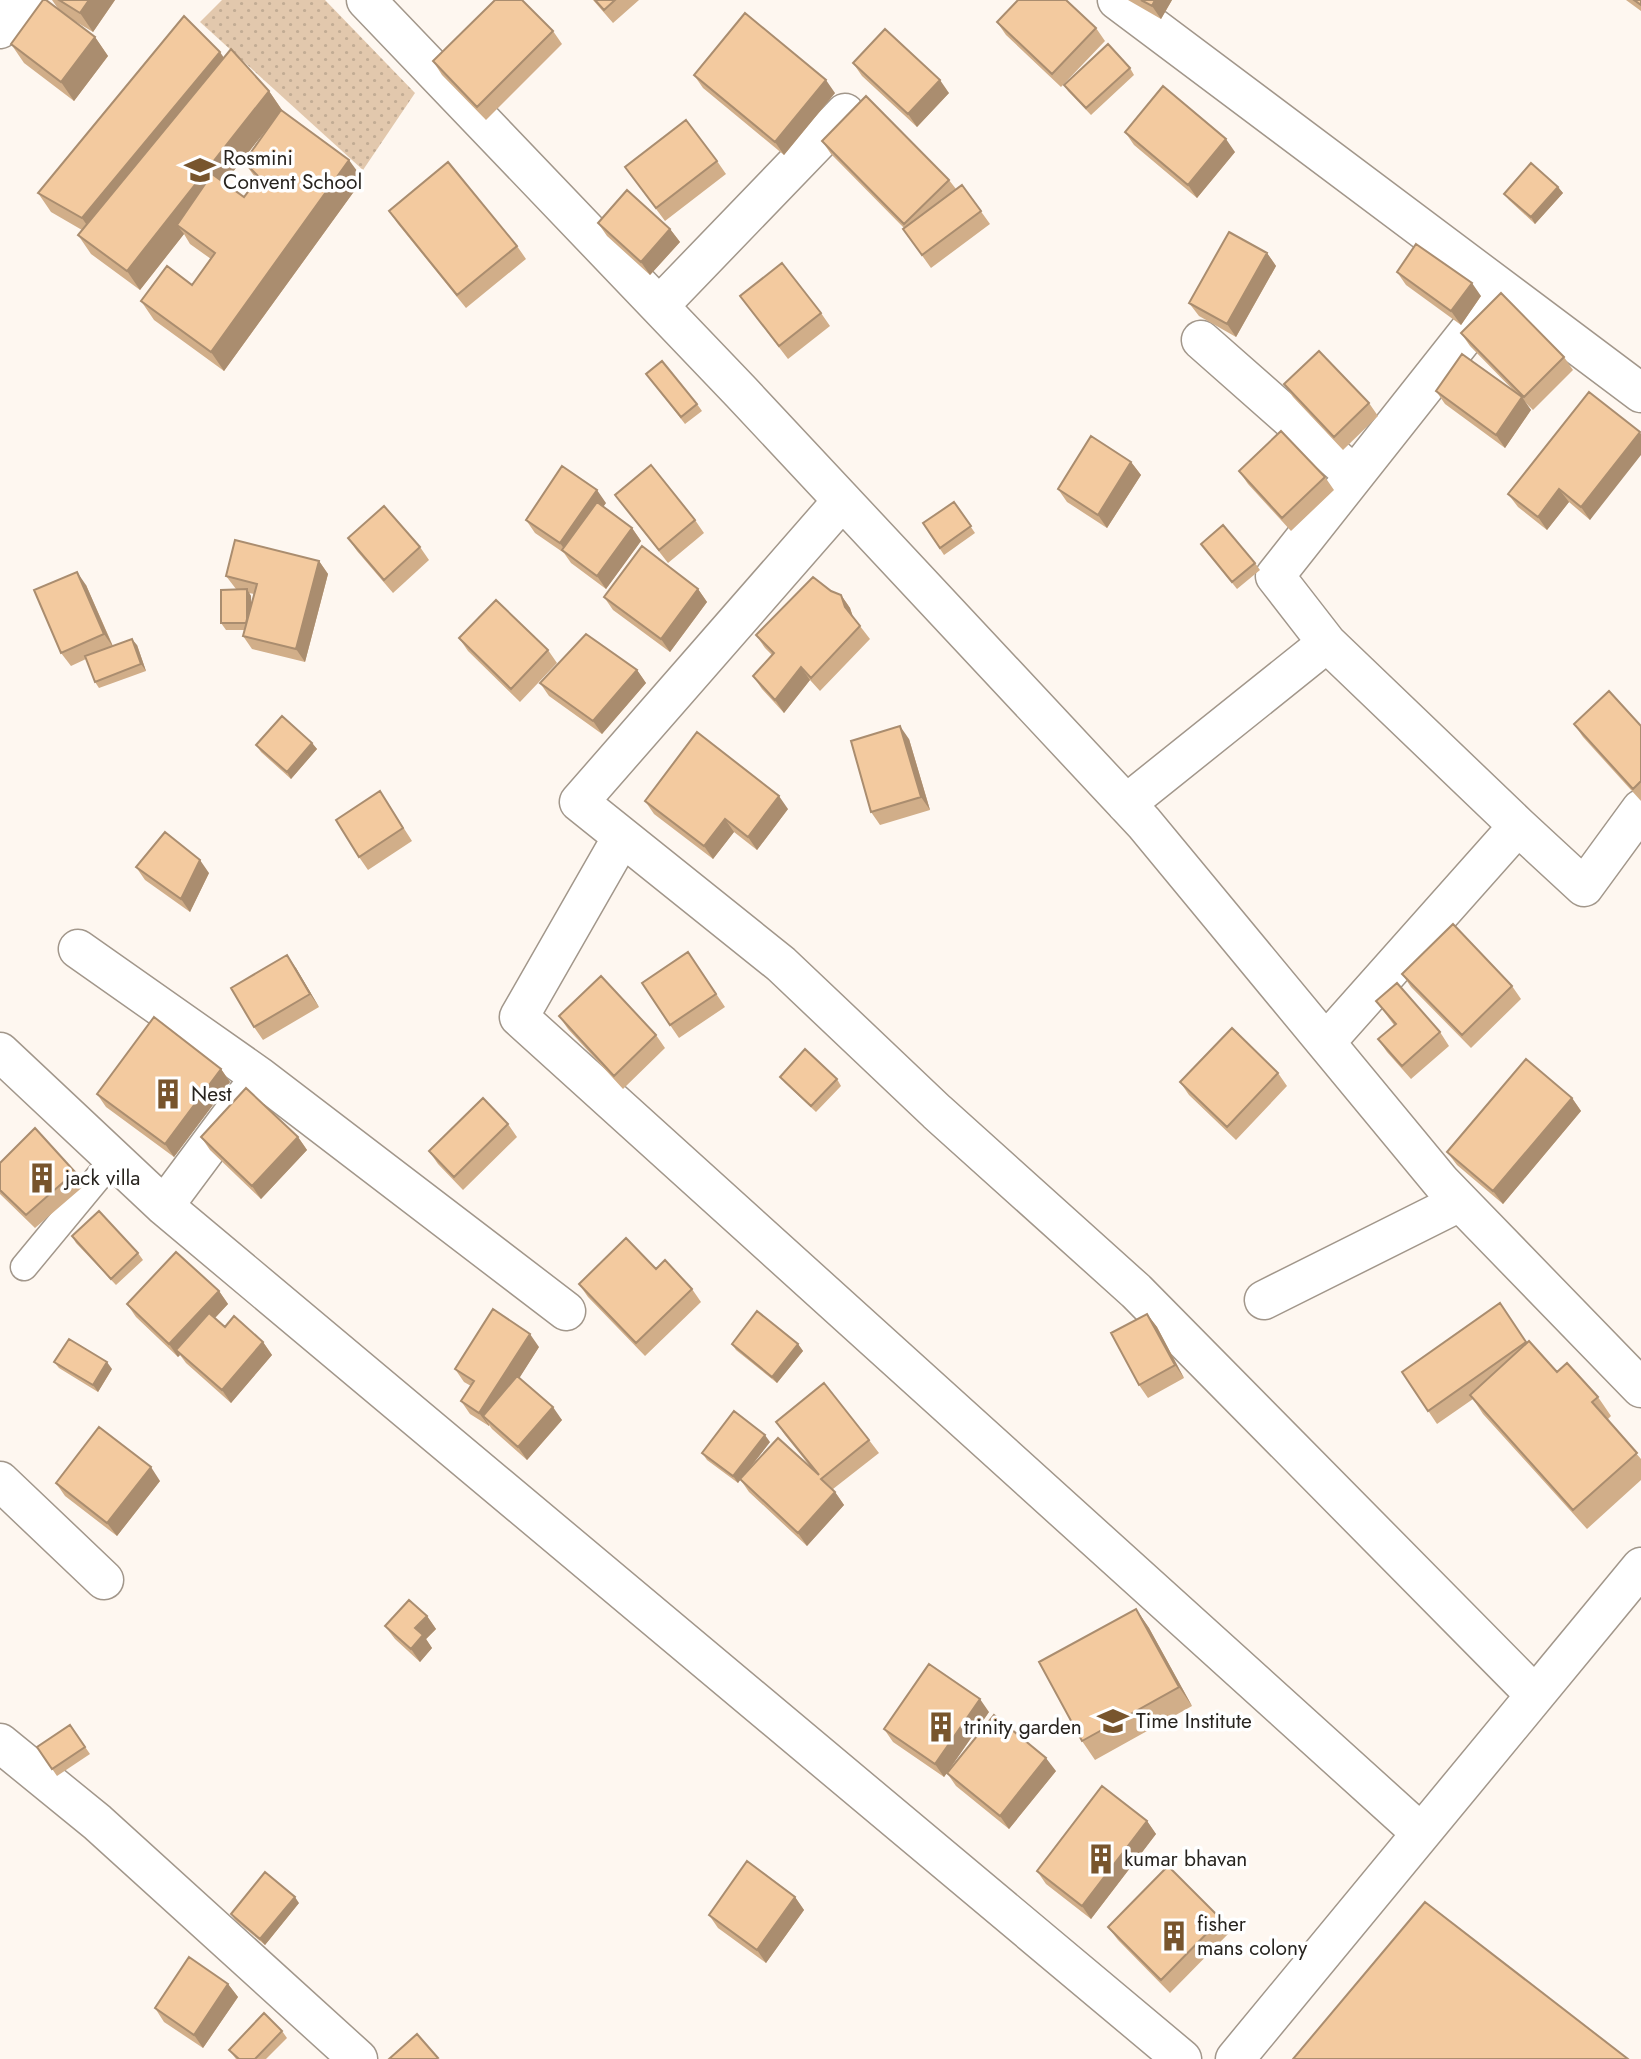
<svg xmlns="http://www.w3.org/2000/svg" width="1641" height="2059" font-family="Jost,sans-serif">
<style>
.grass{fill:url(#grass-dots)}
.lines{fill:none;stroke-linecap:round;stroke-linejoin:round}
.service-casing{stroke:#a2978b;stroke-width:29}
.minor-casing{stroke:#a2978b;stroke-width:41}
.secondary-casing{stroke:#a2978b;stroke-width:41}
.service{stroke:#fff;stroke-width:26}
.minor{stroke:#fff;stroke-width:38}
.secondary{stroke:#fff;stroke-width:38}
.wall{fill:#d1ae89;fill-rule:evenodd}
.shaded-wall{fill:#aa8d6f}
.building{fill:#f3ca9f;stroke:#aa8d6f;stroke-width:2}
.labels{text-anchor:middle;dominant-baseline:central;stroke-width:7;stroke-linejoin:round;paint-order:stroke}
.poi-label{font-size:21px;fill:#28241f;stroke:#fff;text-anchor:start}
</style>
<defs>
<pattern id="grass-dots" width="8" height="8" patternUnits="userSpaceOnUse" patternTransform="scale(1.75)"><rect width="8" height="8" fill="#e2c8ad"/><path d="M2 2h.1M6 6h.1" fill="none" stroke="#c2ac94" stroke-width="1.8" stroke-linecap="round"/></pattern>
</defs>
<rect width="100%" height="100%" fill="#fef7f0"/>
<path class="grass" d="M222,0H325L415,93L363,170L200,22Z"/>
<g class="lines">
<g class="service-casing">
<path id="service" d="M24,1267L115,1157"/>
</g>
<g class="minor-casing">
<path id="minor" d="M366,0L741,392L1144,823L1441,1182L1641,1388
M1117,0L1641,393
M659,306L845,113
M1201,340L1354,475
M842,501L579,802L781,964L937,1112L1136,1291L1535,1695
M1327,643L1518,826
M1126,804L1327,643L1275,576L1502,289
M622,837L519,1017L1421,1833
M78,949L260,1077L164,1206
M1326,1042L1518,826L1584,887L1641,809
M0,1052L164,1206L1182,2059
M260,1077L566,1311
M1264,1300L1460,1202
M0,1481L104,1580
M0,1743L97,1822L358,2059
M1235,2059L1641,1567"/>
</g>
<g class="secondary-casing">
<path id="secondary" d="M0,29L24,0"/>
</g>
<use href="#service" class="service"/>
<use href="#minor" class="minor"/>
<use href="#secondary" class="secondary"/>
</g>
<path class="wall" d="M52,0H115L93,32L68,17L95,37L108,56L74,101L24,63L11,44L59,10Z
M593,0H639L613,23Z
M1128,0H1172L1161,19Z
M1626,0H1641V11Z
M997,22L1096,28L1105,41L1061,87L1006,35Z
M553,31L562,44L486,120L442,75L433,61Z
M224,57L269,91L282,110H281L363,179L224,371L154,320L141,301L192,285L211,259L190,244L184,234L140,290L91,254L78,235L82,230L51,212L38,193ZM280,112L244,162L257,180L244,197L224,183Z
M853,63L949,93L917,127L862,76Z
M1130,68L1134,75L1091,115L1068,91L1064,85Z
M694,75L835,93L784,155L703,88Z
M1125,132L1235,152L1197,198L1134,145Z
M822,141L949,180L956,189L962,185L990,224L931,268L903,229L904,228L831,154Z
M717,161L726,174L665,221L625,167Z
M1558,187L1563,193L1535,224L1509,200L1504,194Z
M389,211L517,246L526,259L466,308L398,224Z
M598,223L670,229L680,242L650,275L607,236Z
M1267,253L1276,266L1236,337L1199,316L1189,303Z
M1397,272L1481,296L1461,325L1406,285Z
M740,296L821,313L830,326L788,359Z
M1461,333L1564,357L1573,370L1533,410L1524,401L1531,410L1505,448L1445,404L1436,391L1518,395L1470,346Z
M651,380L697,404L702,411L685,424Z
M1284,384L1369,403L1378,416L1343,450L1293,397Z
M1640,432L1590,520L1569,502L1547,530L1518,507L1508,494Z
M1131,462L1141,475L1107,528L1067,502L1058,489Z
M1239,471L1325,477L1334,490L1291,531L1248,484Z
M615,495L695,520L704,533L668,563Z
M954,502L975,533L944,555L923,523Z
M606,503L603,506L632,528L641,541L606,589L571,563L564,553L535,533L526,520Z
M348,538L420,547L429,560L393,593L357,551Z
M1201,544L1255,563L1260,570L1237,589Z
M319,561L328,574L305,662L252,649L243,636L245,630H226L221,623L236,589L226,576ZM249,593L254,594L251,604V596Z
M86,585L113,646L137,645L146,671L99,688L95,682L86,659L71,666L61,653Z
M698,589L707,602L670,652L613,610L604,597Z
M831,591L841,595L850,608L853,617L870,639L820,691L810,680L784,713L762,689L753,676L772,655L765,648L756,635Z
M459,638L548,650L557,663L520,702L468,651Z
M637,670L646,683L602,734L549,696L540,683Z
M1574,724L1641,726V801L1583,737Z
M909,739L930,810L880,825L871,812Z
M312,743L317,749L291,779L261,752L256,745Z
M380,791L412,841L368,870L359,857Z
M645,801L788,809L757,850L734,832L713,859L654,814Z
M136,867L209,873L190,912L145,880Z
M697,965L725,1007L679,1038L670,1025Z
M296,968L319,1007L263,1040L254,1027Z
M1402,974L1512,986L1521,999L1471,1048L1411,987Z
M1376,1001L1440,1032L1449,1046L1411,1079L1387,1052L1378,1039L1394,1025Z
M559,1016L656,1035L665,1048L623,1089L568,1029Z
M221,1069L230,1082L174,1157L106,1107L97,1094Z
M1278,1073L1287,1086L1236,1140L1189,1095L1180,1082Z
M780,1077L837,1079L841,1086L816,1112L785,1083Z
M1572,1098L1581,1111L1503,1204L1457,1165L1447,1152Z
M508,1124L517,1137L463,1190L438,1164L429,1151Z
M201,1137H298L307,1150L261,1199L210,1150Z
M0,1163L75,1172L85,1185L35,1228L0,1194Z
M72,1236L138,1253L143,1260L116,1285L76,1243Z
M656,1269L692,1289L701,1302L645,1356L588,1297L579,1284Z
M219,1291L228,1304L215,1318L225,1327L263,1342L272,1355L231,1403L186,1363L180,1355L178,1357L136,1317L127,1304Z
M1147,1314L1157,1327L1184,1378L1148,1398L1139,1385Z
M1527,1343L1557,1372L1598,1397L1611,1416L1607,1420L1641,1459V1480L1587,1529L1483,1414L1473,1399L1437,1424L1402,1372Z
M732,1344H798L803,1351L777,1383L736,1350Z
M539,1347L519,1378L562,1420L527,1460L492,1429L489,1425V1426L470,1414L461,1401L471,1386L464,1382L455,1369Z
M54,1362L112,1369L98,1392L59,1368Z
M776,1422L869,1440L879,1453L833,1489L844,1505L807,1546L749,1492L740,1479L738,1483L707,1460L702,1453L770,1442L748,1470H813L785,1435Z
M160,1481L117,1536L65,1496L56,1483Z
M1136,1609L1149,1628L1192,1706L1095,1760L1082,1741Z
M427,1616L436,1629L426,1639L432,1648L420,1662L395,1639L385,1626Z
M989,1712L949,1770L1056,1771L1009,1829L956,1786L947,1773L944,1777L893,1742L884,1729Z
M70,1725L90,1754L57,1776L37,1747Z
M1147,1821L1156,1834L1091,1919L1046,1884L1037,1871Z
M795,1897L804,1910L766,1963L718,1928L709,1915Z
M299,1903L265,1945L235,1920L231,1914Z
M1221,1919L1230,1932L1170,1993L1118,1940L1108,1927Z
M228,1984L238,1997L203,2048L164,2022L155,2008Z
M282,2031L287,2038L266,2059H236L229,2050Z"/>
<path class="shaded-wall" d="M89,0H115L93,32L80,13Z
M1155,0H1172L1161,19L1152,6Z
M95,37L108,56L74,101L61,82Z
M220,52L233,71L95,237L82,218Z
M826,80L835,93L784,155L775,142Z
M940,80L949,93L917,127L908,114Z
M269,91L282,110L186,231L177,225L184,234L140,290L127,271Z
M1226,139L1235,152L1197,198L1188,185Z
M349,160L363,179L224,371L211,352Z
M1558,187L1563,193L1535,224L1531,217Z
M670,229L680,242L650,275L641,262Z
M1267,253L1276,266L1236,337L1227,324Z
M1472,283L1481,296L1461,325L1451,311Z
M1522,397L1531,410L1505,448L1496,435Z
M1640,432L1641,434V455L1590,520L1581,507Z
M1131,462L1141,475L1107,528L1098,515Z
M1559,489L1569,502L1547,530L1538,517Z
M597,490L606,503L569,556L560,543Z
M632,528L641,541L606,589L597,576Z
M319,561L328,574L305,662L296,649Z
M77,572L86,585L113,647L104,634Z
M247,589L251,596L252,629L247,623Z
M698,589L707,602L670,652L661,639Z
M841,595L850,608L854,620L845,607Z
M132,639L137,645L146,671L141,664Z
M801,667L810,680L784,713L775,700Z
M637,670L646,683L602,734L593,721Z
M900,726L909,739L930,810L921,797Z
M312,743L317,749L291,779L287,772Z
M779,796L788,809L757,850L748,837Z
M725,819L734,832L713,859L704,846Z
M200,860L209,873L190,912L181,899Z
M287,955L296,968L319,1007L310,994Z
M221,1069L230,1082L174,1157L165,1144Z
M1572,1098L1581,1111L1503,1204L1493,1191Z
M298,1137L307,1150L261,1199L252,1186Z
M219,1291L228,1304L181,1354L176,1350L180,1355L178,1357L169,1344Z
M1147,1314L1157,1327L1184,1378L1175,1365Z
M530,1334L539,1347L491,1423L483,1416L489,1425V1426L479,1413Z
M263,1342L272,1355L231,1403L222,1390Z
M798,1344L803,1351L777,1383L772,1377Z
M107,1362L112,1369L98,1392L93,1385Z
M553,1407L562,1420L527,1460L518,1447Z
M765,1435L770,1442L738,1483L733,1476Z
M151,1467L160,1481L117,1536L107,1523Z
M835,1492L844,1505L807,1546L798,1533Z
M1136,1609L1149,1628L1192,1706L1179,1687Z
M427,1616L436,1629L426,1639L432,1648L420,1662L411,1649L415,1628Z
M980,1699L989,1712L944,1777L935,1764Z
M1046,1758L1056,1771L1009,1829L1000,1816Z
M1147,1821L1156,1834L1091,1919L1082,1906Z
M295,1897L299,1903L265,1945L260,1939Z
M795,1897L804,1910L766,1963L757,1950Z
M228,1984L238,1997L203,2048L194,2035Z"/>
<path class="building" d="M43,0H46L95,37L61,82L11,44Z
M59,0H89L80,13Z
M495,0H522L553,31L477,107L433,61Z
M595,0H615L604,10Z
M1018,0H1066L1096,28L1052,74L997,22Z
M1141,0H1155L1152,6Z
M1634,0H1641V5Z
M745,13L826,80L775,142L694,75Z
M184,16L220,52L82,218L38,193Z
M885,29L940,80L908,114L853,63Z
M1108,44L1130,68L1086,108L1064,85Z
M231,49L269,91L127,271L78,235Z
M1163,86L1226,139L1188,185L1125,132Z
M866,96L949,180L904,224L822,141Z
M281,110L349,160L211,352L141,301L167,266L192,285L215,253L177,225L212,174L244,197L259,177L244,162Z
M686,120L717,161L656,208L625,167Z
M448,162L517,246L457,295L389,211Z
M1531,163L1558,187L1531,217L1504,194Z
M962,185L981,211L922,255L903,229Z
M627,190L670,229L641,262L598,223Z
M1229,232L1267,253L1227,324L1189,303Z
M1416,244L1472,283L1451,311L1397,272Z
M782,263L821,313L779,346L740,296Z
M1501,293L1564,357L1524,397L1461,333Z
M1319,351L1369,403L1334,437L1284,384Z
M1462,354L1522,397L1496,435L1436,391Z
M662,361L697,404L681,417L646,374Z
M1589,392L1640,432L1581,507L1559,489L1538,517L1508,494Z
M1281,431L1325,477L1282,518L1239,471Z
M1091,436L1131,462L1098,515L1058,489Z
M651,465L695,520L659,550L615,495Z
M562,466L597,490L560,543L526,520Z
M597,502L632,528L597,576L562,550Z
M954,502L971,526L940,548L923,523Z
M384,506L420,547L384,580L348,538Z
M1223,525L1255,563L1232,582L1201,544Z
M235,540L319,561L296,649L243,636L257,584L226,576Z
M642,546L698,589L661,639L604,597Z
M77,572L104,634L61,653L34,590Z
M813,577L831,591L841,595L845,607L860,626L811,678L801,667L775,700L753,676L774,653L756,635Z
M247,589V619L246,623H221V590Z
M496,600L548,650L511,689L459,638Z
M586,634L637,670L593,721L540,683Z
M132,639L141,664L95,682L85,656Z
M1609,691L1641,726V781L1633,789L1574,724Z
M282,716L312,743L287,772L256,745Z
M900,726L921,797L871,812L851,741Z
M697,732L779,796L748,837L725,819L704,846L645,801Z
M380,791L403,828L359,857L336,820Z
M165,832L200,860L181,899L136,867Z
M1453,924L1512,986L1462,1035L1402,974Z
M688,952L716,994L670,1025L642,983Z
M287,955L310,994L254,1027L231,988Z
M601,976L656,1035L614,1076L559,1016Z
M1397,983L1440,1032L1402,1066L1378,1039L1396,1024L1376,1001Z
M154,1017L221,1069L165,1144L97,1094Z
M1232,1028L1278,1073L1227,1127L1180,1082Z
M805,1049L837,1079L811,1106L780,1077Z
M1526,1059L1572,1098L1493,1191L1447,1152Z
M246,1088L298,1137L252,1186L201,1137Z
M483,1098L508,1124L454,1177L429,1151Z
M35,1128L75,1172L26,1215L0,1190V1163Z
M99,1211L138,1253L111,1279L72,1236Z
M626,1238L656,1269L665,1260L692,1289L636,1343L579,1284Z
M176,1252L219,1291L169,1344L127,1304Z
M1500,1303L1526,1342L1428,1411L1402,1372Z
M493,1309L530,1334L479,1413L461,1401L474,1381L455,1369Z
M757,1311L798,1344L772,1377L732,1344Z
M209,1313L225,1327L234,1316L263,1342L222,1390L176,1350Z
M1147,1314L1175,1365L1139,1385L1111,1333Z
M69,1339L107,1362L93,1385L54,1362Z
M1529,1341L1557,1372L1567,1363L1598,1397L1592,1402L1637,1453L1573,1510L1470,1395Z
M517,1376L553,1407L518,1447L483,1416Z
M824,1383L869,1440L821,1479L835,1492L798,1533L740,1479L778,1438L819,1475L776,1422Z
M734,1411L765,1435L733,1476L702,1453Z
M99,1427L151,1467L107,1523L56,1483Z
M409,1600L427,1616L415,1628L423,1635L411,1649L385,1626Z
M1136,1609L1179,1687L1082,1741L1039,1662Z
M929,1664L980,1699L935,1764L884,1729Z
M994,1715L1046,1758L1000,1816L947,1773Z
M70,1725L85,1747L52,1769L37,1747Z
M1102,1786L1147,1821L1082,1906L1037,1871Z
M747,1861L795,1897L757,1950L709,1915Z
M1168,1866L1221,1919L1161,1980L1108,1927Z
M265,1872L295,1897L260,1939L231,1914Z
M1425,1902L1628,2059H1293Z
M189,1957L228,1984L194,2035L155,2008Z
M264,2013L282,2031L255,2059H239L229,2050Z
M417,2034L438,2058L436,2059H389Z"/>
<defs>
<g id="school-bare" transform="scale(2.415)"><path d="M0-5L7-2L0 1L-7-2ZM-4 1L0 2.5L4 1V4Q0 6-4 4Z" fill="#78552d" stroke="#fff" stroke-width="2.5" paint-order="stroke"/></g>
<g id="building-bare" transform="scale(2.415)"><path d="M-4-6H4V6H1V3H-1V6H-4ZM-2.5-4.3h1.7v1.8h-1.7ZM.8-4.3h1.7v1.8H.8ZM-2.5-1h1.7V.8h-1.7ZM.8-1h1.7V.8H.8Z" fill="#78552d" stroke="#fff" stroke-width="2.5" paint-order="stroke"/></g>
</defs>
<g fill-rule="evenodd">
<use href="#school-bare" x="200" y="170"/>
<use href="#building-bare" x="168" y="1094"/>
<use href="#building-bare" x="42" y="1178"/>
<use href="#school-bare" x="1113" y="1721"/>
<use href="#building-bare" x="941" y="1727"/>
<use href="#building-bare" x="1101" y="1859"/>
<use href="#building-bare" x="1174" y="1936"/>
</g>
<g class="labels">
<g class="poi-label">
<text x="223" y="158">Rosmini<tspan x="223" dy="24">Convent School</tspan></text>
<text x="191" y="1094">Nest</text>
<text x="65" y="1178">jack villa</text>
<text x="1136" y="1721">Time Institute</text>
<text x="964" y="1727">trinity garden</text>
<text x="1124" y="1859">kumar bhavan</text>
<text x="1197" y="1924">fisher<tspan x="1197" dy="24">mans colony</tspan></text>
</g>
</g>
</svg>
